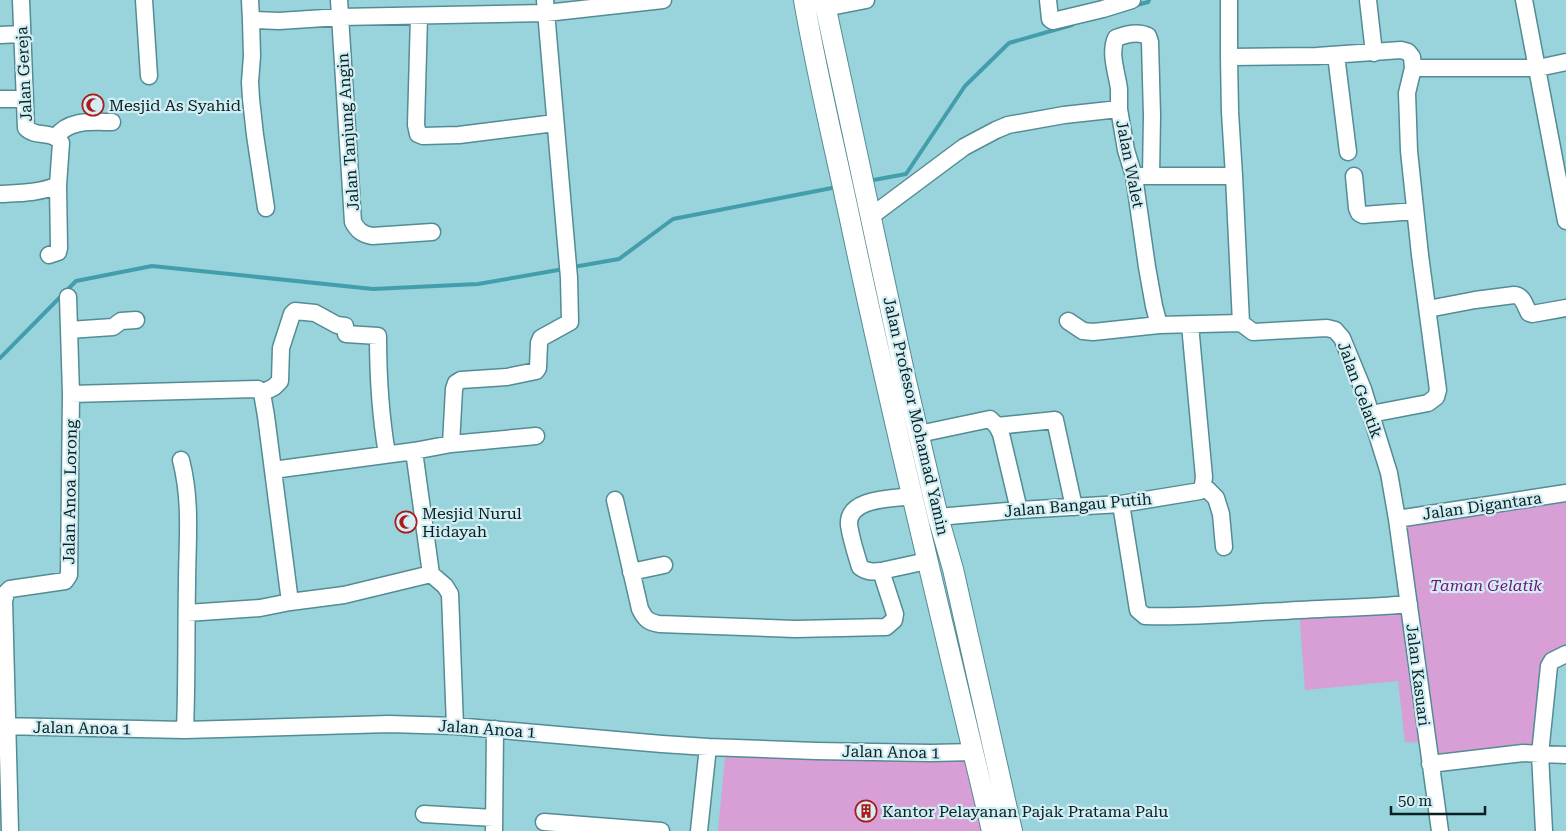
<svg xmlns="http://www.w3.org/2000/svg" width="1566" height="831" font-family="'Roboto Serif',serif">
<style>
.green{fill:#d89ed6}
.lines{fill:none;stroke-linecap:round;stroke-linejoin:round}
.stream{stroke:#439eab;stroke-width:4}
.minor-casing{stroke:#538c94;stroke-width:19}
.major-casing{stroke:#538c94;stroke-width:22}
.minor{stroke:#fff;stroke-width:16}
.major{stroke:#fff;stroke-width:20}
.labels{text-anchor:middle;dominant-baseline:central;stroke-width:4.5;stroke-linejoin:round;paint-order:stroke}
.street-label{font-size:16px;fill:#092125;stroke:#d2eef3}
.poi-label{font-size:16px;fill:#092125;stroke:#d2eef3;text-anchor:start}
.park-label{font-size:16px;font-style:italic;fill:#771079;stroke:#d2eef3}
</style>
<rect width="100%" height="100%" fill="#99d3dc"/>
<path class="green" d="M1566,493V652L1546,664L1537,747L1431,763L1428,743L1405,742L1398,681L1305,690L1299,610L1408,605L1395,516Z
M726,747L894,755L995,758L1013,831H718Z"/>
<g class="lines">
<path class="stream" d="M1133,6L1148,2L1149,0
M868,181L906,174L965,86L1009,43L1072,25
M573,267L619,259L673,219L837,187
M0,358L76,281L152,266L373,289L478,284L564,269"/>
<g class="minor-casing">
<path id="minor" d="M144,0L149,76
M250,0L251,20L279,21L340,17L546,13L663,0
M339,0L353,222C358,231 362,234 372,236L432,232
M1048,0L1050,19L1053,21L1103,9L1132,0
M1229,0V57
M1368,0L1374,53
M1524,0L1566,221
M825,8L866,0
M419,16L416,125L418,134L423,136L459,135L555,123
M251,20L252,56L250,82L251,99L255,135L266,208
M0,35L22,34
M1336,55L1348,152
M1413,68H1538L1566,62
M0,99H24
M1119,109C1119,102 1119,95 1119,89C1117,73 1109,53 1116,38C1126,34 1138,31 1148,36L1150,42L1152,116L1151,176
M56,137C69,119 93,122 112,122
M1134,176H1234L1230,112L1229,57L1317,56L1401,50L1408,52L1412,57L1413,68L1407,93L1409,151L1420,255L1438,390L1436,397L1428,403L1371,414
M1234,176L1241,323
M1354,176L1357,208L1359,213L1363,215L1415,211
M0,194C20,193 40,193 58,185L61,143C54,130 35,138 26,128L21,0
M870,217L964,147L996,130L1008,125L1064,115L1119,109L1126,150L1134,176L1147,267L1154,306L1159,325L1241,323
M49,255L58,252L59,248L58,185
M1428,309L1475,300L1514,295C1523,295 1525,306 1529,313L1532,314L1566,308
M1068,321L1083,331L1093,332L1159,325
M1241,323L1253,332L1327,328L1335,330L1342,338L1363,389L1389,473L1397,519L1440,831
M69,330L113,327L121,321L136,320
M262,393L274,387L280,381L281,348L292,314L295,311L315,313L337,325L345,326L346,334L378,336C378,378 380,413 387,454
M71,394L258,389L262,393L266,416L290,602
M997,426L1055,420L1074,507
M919,434L990,419L997,426L1001,434L1019,510
M451,444L454,389L456,383L461,380L507,377L536,371L538,368L539,343L541,338L570,322L569,278L545,0
M181,460C192,503 187,542 187,585C186,634 187,682 185,730
M273,470L414,451
M1203,485L1216,498L1221,514L1224,547
M615,500L640,609C645,619 648,622 659,624L795,629L886,627L894,620L895,614L881,571L927,561
M1121,504L1138,610L1145,616C1191,618 1237,613 1283,611C1325,608 1367,608 1409,604
M938,517L1019,510L1121,504L1200,491L1203,485L1204,477L1190,325
M1397,519L1566,493
M881,571C873,572 867,572 860,567C856,554 851,539 849,525C847,497 894,499 913,496
M631,572L664,565
M431,574L445,586L450,594L455,726
M187,613L260,608L290,602L344,595L431,574L414,451L451,444L536,436
M0,726L185,730L389,724L455,726L662,744L708,747L816,751L931,753L974,752
M1430,764L1523,753L1540,754L1549,666L1552,661L1566,654
M424,814L494,818
M544,822L661,831
M10,831L4,601L6,593L10,589L65,581L69,575L71,394L68,297
M494,831L495,729
M699,831L708,747
M1544,831L1540,754L1566,755"/>
</g>
<g class="major-casing">
<path id="major" d="M804,0C816,70 833,140 848,210C892,418 943,624 992,831
M824,0L906,381L938,517L953,569L1012,831"/>
</g>
<use href="#minor" class="minor"/>
<use href="#major" class="major"/>
</g>
<defs>
<g id="mosque-ring" transform="scale(1.125)"><circle r="9.5" fill="#d2eef3" stroke="#ac1a1a" stroke-width="1.5"/><path d="M3.5-4.9A6 6 0 1 0 3.5 4.9A5 5 0 1 1 3.5-4.9Z" fill="#ac1a1a"/></g>
<g id="building-ring" transform="scale(1.125)"><circle r="9.5" fill="#d2eef3" stroke="#ac1a1a" stroke-width="1.5"/><path d="M-4-6H4V6H1V3H-1V6H-4ZM-2.5-4.3h1.7v1.8h-1.7ZM.8-4.3h1.7v1.8H.8ZM-2.5-1h1.7V.8h-1.7ZM.8-1h1.7V.8H.8Z" fill="#ac1a1a"/></g>
</defs>
<g fill-rule="evenodd">
<use href="#mosque-ring" x="93" y="105"/>
<use href="#mosque-ring" x="406" y="522"/>
<use href="#building-ring" x="866" y="811"/>
</g>
<g class="labels">
<g class="street-label">
<text transform="translate(24 74) rotate(-93)">Jalan Gereja</text>
<text transform="translate(348 132) rotate(-94)">Jalan Tanjung Angin</text>
<text transform="translate(1130 164) rotate(79)">Jalan Walet</text>
<text transform="translate(1360 390) rotate(70)">Jalan Gelatik</text>
<text transform="translate(916 416) rotate(77)">Jalan Profesor Mohamad Yamin</text>
<text transform="translate(70 492) rotate(-89)">Jalan Anoa Lorong</text>
<text transform="translate(1078 505) rotate(-5)">Jalan Bangau Putih</text>
<text transform="translate(1482 506) rotate(-8)">Jalan Digantara</text>
<text transform="translate(1418 675) rotate(83)">Jalan Kasuari</text>
<text transform="translate(82 728) rotate(1)">Jalan Anoa 1</text>
<text transform="translate(487 729) rotate(4)">Jalan Anoa 1</text>
<text transform="translate(891 752) rotate(1)">Jalan Anoa 1</text>
</g>
<g class="poi-label">
<text x="109" y="105">Mesjid As Syahid</text>
<text x="422" y="513">Mesjid Nurul<tspan x="422" dy="18">Hidayah</tspan></text>
<text x="882" y="811">Kantor Pelayanan Pajak Pratama Palu</text>
</g>
<g class="park-label">
<text x="1486" y="585">Taman Gelatik</text>
</g>
</g>
<path d="M1391 806v8h94v-8" fill="none" stroke="#092125" stroke-width="2.5"/>
<text x="1398" y="806" font-size="15" fill="#092125" stroke="#d2eef3" stroke-width="4" paint-order="stroke">50 m</text>
</svg>
